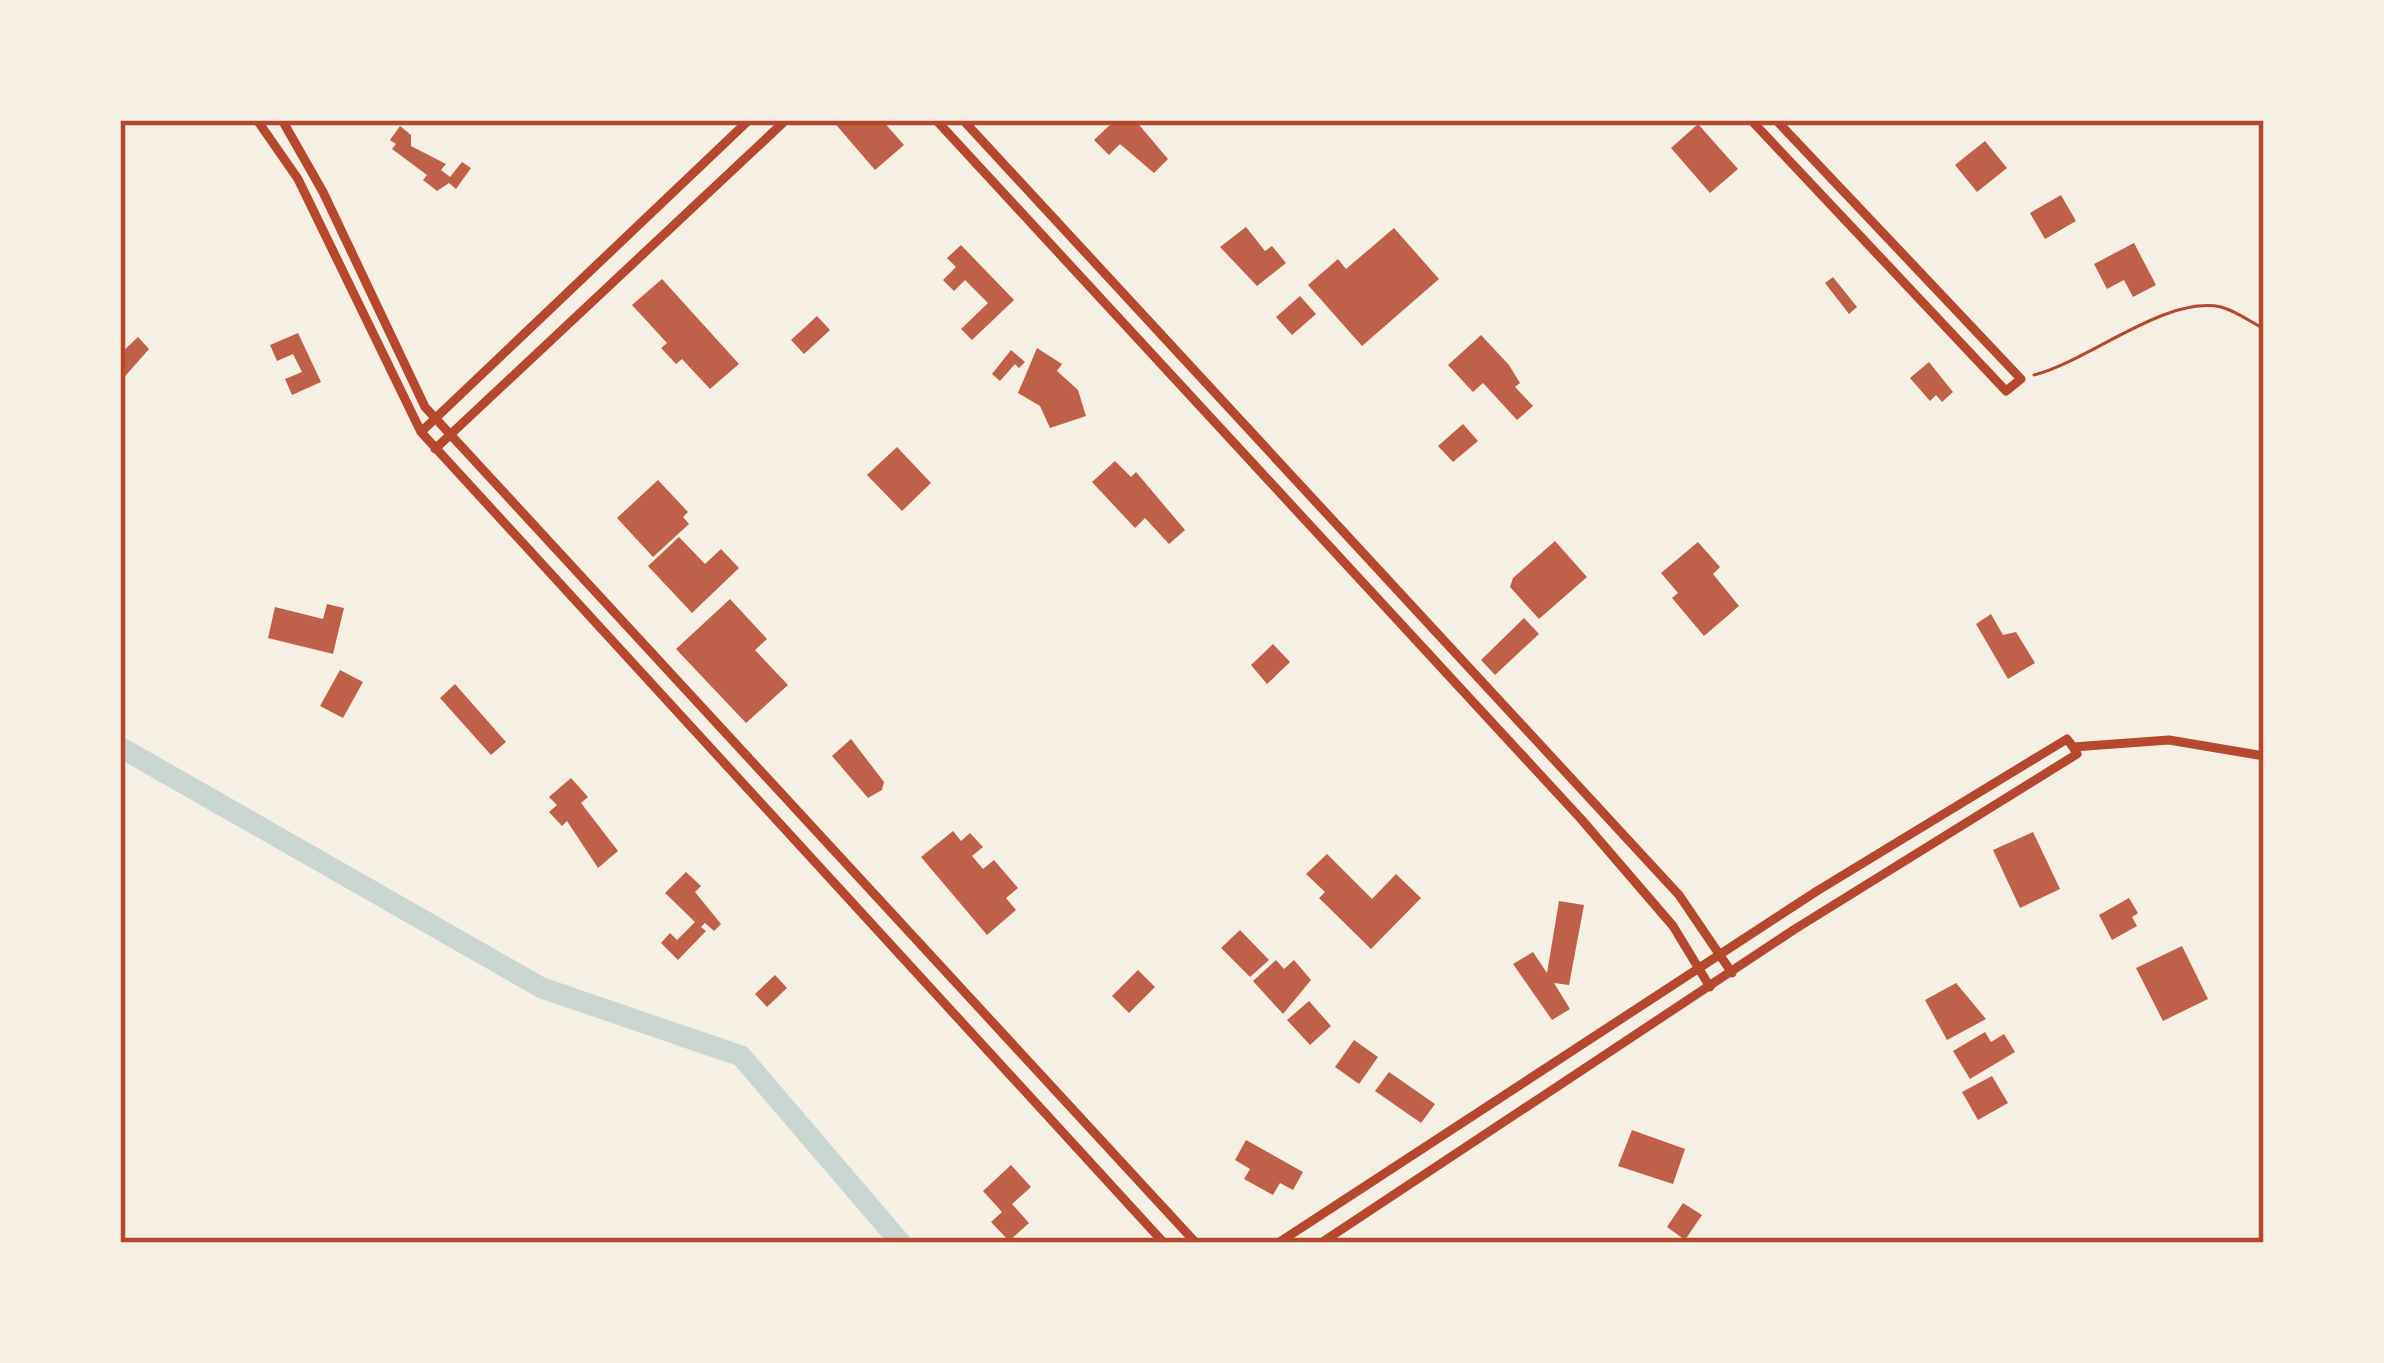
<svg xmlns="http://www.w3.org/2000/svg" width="2384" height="1363" font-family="Mulish,sans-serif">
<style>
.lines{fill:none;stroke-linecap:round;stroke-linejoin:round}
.canal{stroke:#c9d6d2;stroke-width:21}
.building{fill:#bf614a}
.path{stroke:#b5482f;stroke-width:3}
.minor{stroke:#b5482f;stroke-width:9}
.neatline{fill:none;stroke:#b5482f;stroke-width:4.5}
</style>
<rect width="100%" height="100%" fill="#f6efe4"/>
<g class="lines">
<path class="canal" d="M120,747L542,988L741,1056L901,1243"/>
</g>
<path class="building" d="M832,120H882L904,145L875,170Z
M1115,120H1135L1168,159L1154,173L1120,144L1109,155L1094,140Z
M1698,124L1738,169L1710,193L1671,148Z
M400,126L411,135V146L446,164L441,170L450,177L462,162L471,168L456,189L449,183L437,191L423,180L427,175L392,149L396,144L390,140Z
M1985,141L2007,168L1977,192L1955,165Z
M2061,195L2076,221L2045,239L2030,213Z
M1246,227L1265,251L1272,246L1286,263L1257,286L1220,247Z
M1394,228L1439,279L1362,346L1308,285L1338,259L1346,269Z
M2134,243L2156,285L2133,297L2124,280L2107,289L2094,264Z
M961,245L1014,300L972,340L961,329L988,303L965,280L954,291L943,280L956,267L947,258Z
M1833,277L1857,307L1849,314L1825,283Z
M662,279L739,364L710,389L682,359L676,364L661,348L667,343L632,305Z
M1300,296L1316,314L1292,335L1276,317Z
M817,316L830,330L804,354L791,340Z
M298,333L321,382L292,395L285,379L302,372L293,354L277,361L270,345Z
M1481,335L1509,365L1520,383L1515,387L1533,406L1517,420L1483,383L1473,392L1448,365Z
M138,337L149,349L120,382V354Z
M1037,348L1062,364L1057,371L1078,390L1086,416L1050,428L1040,406L1018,393Z
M1011,350L1025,362L1019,368L1015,364L1000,381L992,374Z
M1929,362L1953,392L1942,402L1936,395L1930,401L1910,378Z
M1463,424L1478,441L1453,462L1438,446Z
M897,447L931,483L902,511L867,475Z
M1115,461L1131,477L1136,472L1185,530L1169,544L1145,518L1135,528L1092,482Z
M658,480L688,512L683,517L689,524L653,557L617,518Z
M679,537L705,564L721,549L739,568L692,613L648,566Z
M1555,541L1587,577L1539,619L1510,587L1513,578Z
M1698,542L1720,567L1713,574L1739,606L1704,636L1672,598L1678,593L1661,573Z
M730,599L767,639L755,650L788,685L746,723L676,649Z
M327,604L344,608L333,654L268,638L275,607L323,619Z
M1991,614L2003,635L2016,632L2035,663L2008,679L1976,624Z
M1524,618L1539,634L1495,675L1481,660Z
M1273,644L1290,662L1267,684L1251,665Z
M340,670L363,682L343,718L320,706Z
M455,684L506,742L491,755L440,698Z
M851,739L884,782L882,790L868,798L832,756Z
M571,778L588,797L581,803L618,851L598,868L567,821L562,826L549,812L557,805L549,797Z
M953,831L961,841L970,833L983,847L972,856L983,869L994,860L1018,888L1006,898L1016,910L987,935L921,857Z
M2033,832L2060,889L2020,908L1993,850Z
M1327,854L1372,899L1396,874L1421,898L1371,949L1319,898L1325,892L1306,874Z
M686,872L701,886L695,892L721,924L714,931L705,923L701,927L706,931L678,960L661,943L670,933L677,940L695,922L665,893Z
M2129,898L2138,913L2132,917L2137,926L2112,940L2099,915Z
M1559,901L1584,905L1569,985L1554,983L1570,1009L1552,1020L1513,964L1533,952L1547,973Z
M1240,930L1269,960L1250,977L1221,948Z
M2182,946L2208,999L2163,1021L2136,968Z
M1276,960L1284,969L1294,960L1311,980L1283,1014L1253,981Z
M1138,970L1155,987L1129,1013L1112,996Z
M775,975L787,988L767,1007L755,994Z
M1956,983L1986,1019L1947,1040L1925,1000Z
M1309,1001L1331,1026L1310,1045L1287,1020Z
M1985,1032L1991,1042L2004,1034L2015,1052L1970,1079L1953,1051Z
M1354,1040L1378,1057L1359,1084L1335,1067Z
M1389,1072L1435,1104L1421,1123L1375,1091Z
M1992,1076L2008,1103L1978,1120L1962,1092Z
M1632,1130L1685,1149L1673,1184L1618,1166Z
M1246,1140L1303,1172L1293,1190L1280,1183L1273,1195L1244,1179L1250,1169L1235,1160Z
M1011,1165L1031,1187L1012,1204L1029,1223L1009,1241L991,1222L1002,1212L983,1191Z
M1683,1203L1702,1215L1685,1240L1667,1227Z"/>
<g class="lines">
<path class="path" d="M2034,375C2089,361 2166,295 2221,307C2236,311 2251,322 2264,329
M2264,553V585"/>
<path class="minor" d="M257,120L298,179L421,432L1164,1243
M282,120L323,192L425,407L1196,1243
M936,120L1581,819L1673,926L1710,987
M963,120L1679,895L1732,973
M1751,120L2006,391L2021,379L1776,120
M421,432L749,120
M435,449L786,120
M1278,1243L1817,891L2067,739L2073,747L2169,740L2264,756
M1321,1243L1795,929L2077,754L2073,747"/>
</g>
<rect width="2384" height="1363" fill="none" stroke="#f6efe4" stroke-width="246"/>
<rect x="123" y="123" width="2138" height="1117" class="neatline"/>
</svg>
